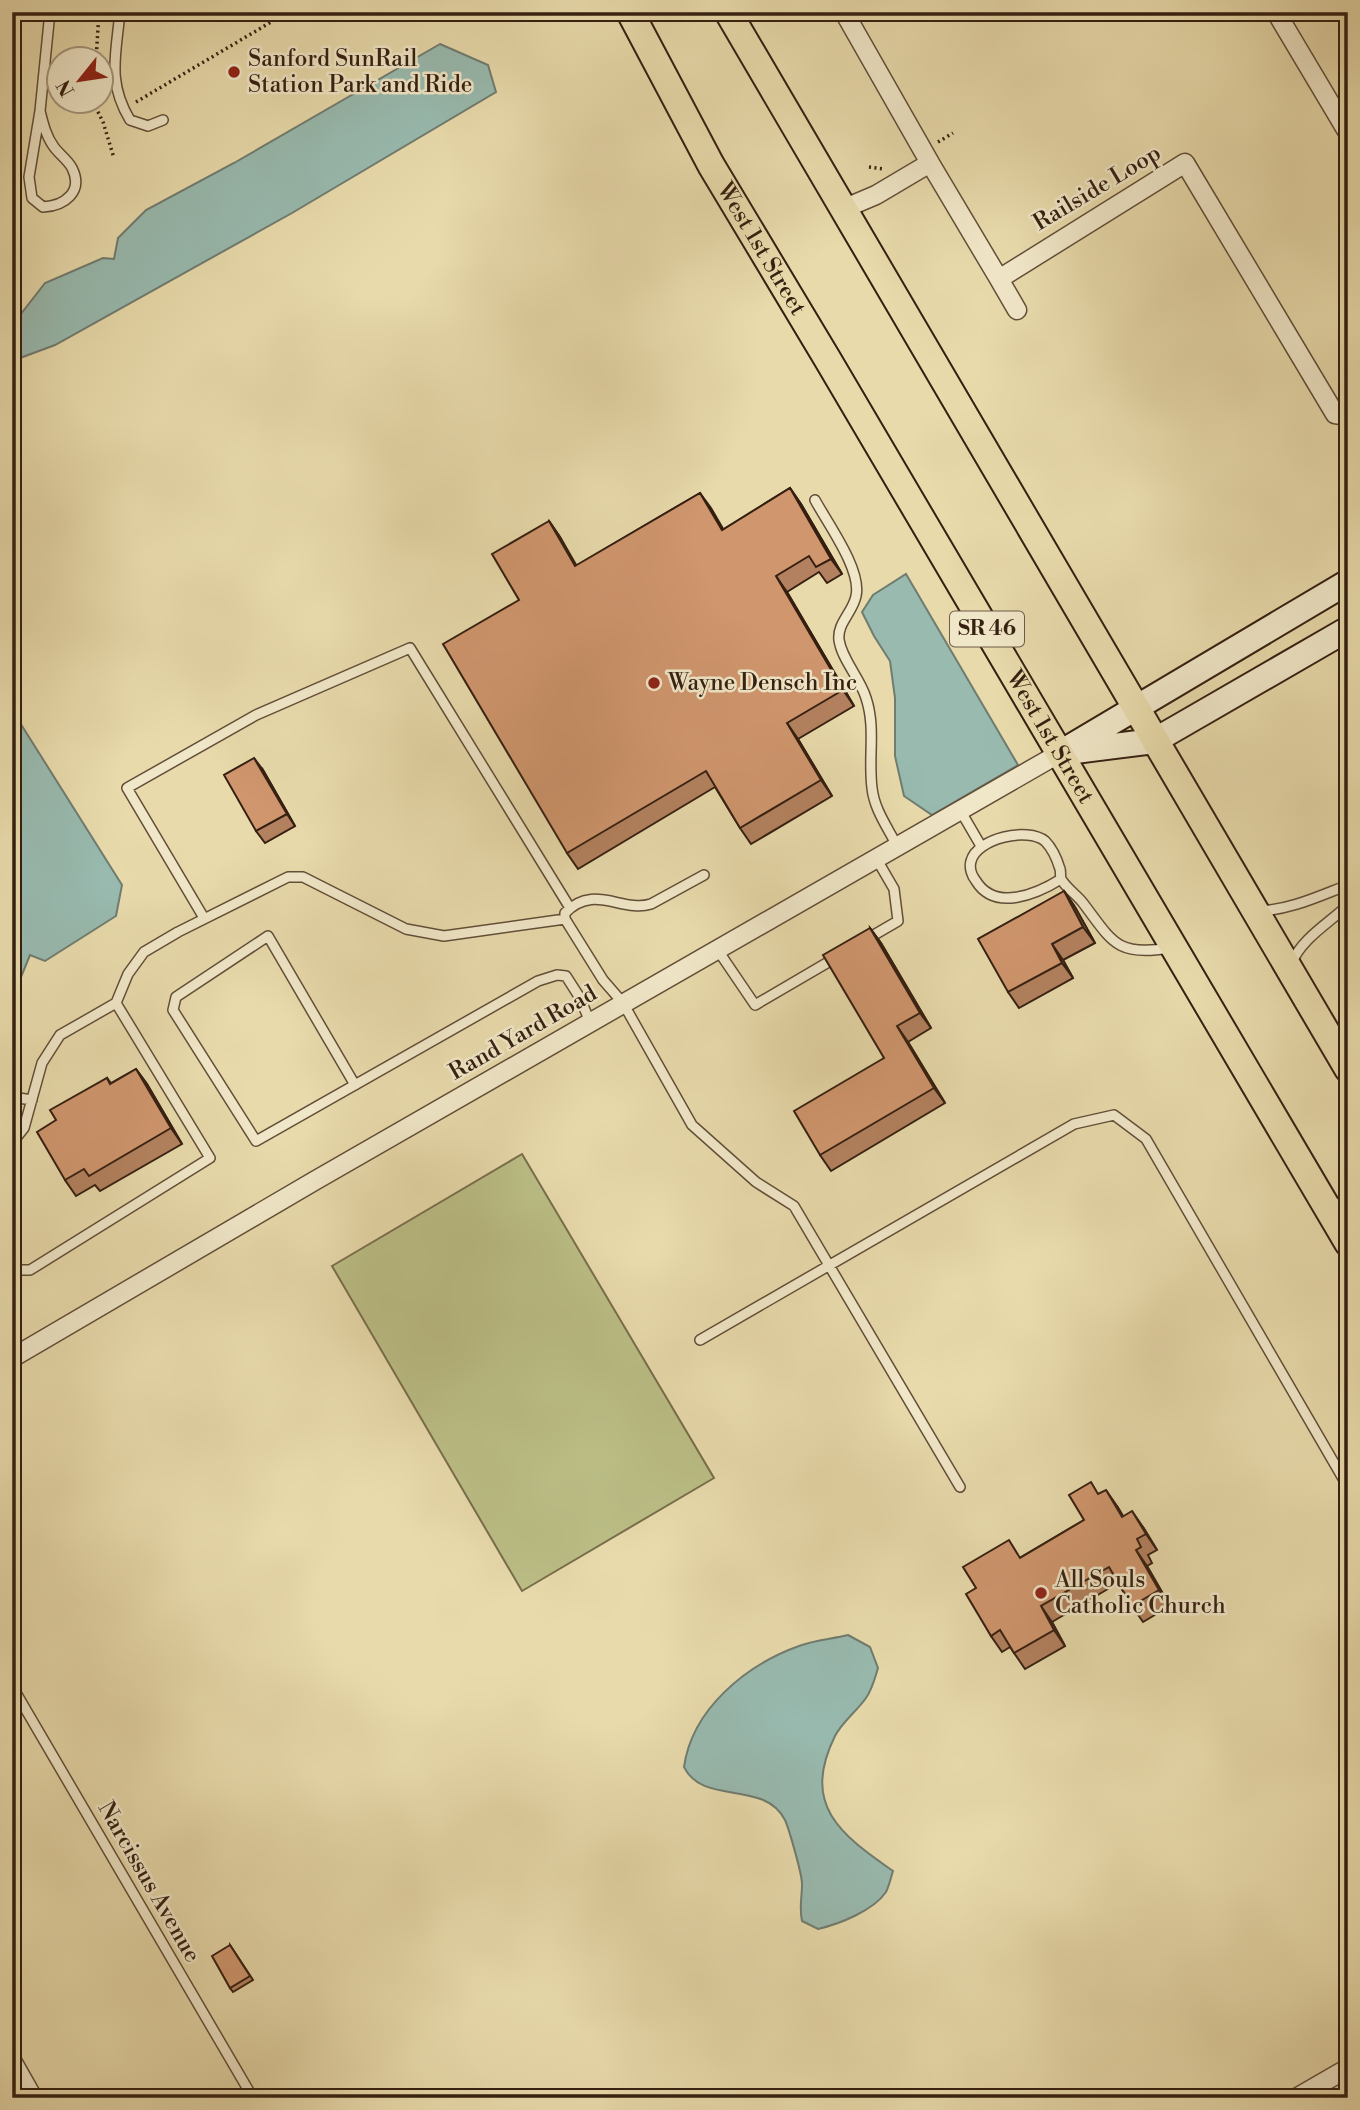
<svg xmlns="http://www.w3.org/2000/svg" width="1360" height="2110" font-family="'Libre Bodoni',serif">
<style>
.green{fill:#bbbe86;stroke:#786e4c;stroke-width:2}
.water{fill:#98baaf;stroke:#707c70;stroke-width:2}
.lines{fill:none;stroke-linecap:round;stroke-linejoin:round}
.lane-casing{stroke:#624e38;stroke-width:12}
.street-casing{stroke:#624e38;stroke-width:21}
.secondary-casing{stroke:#351f11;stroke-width:28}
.primary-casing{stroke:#351f11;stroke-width:30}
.path{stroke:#351f11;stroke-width:3.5;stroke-dasharray:2 3.5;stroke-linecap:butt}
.lane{stroke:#f0e7c8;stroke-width:9}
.street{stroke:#f0e7c8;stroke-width:18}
.secondary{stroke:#f0e7c8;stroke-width:24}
.primary{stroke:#e8daab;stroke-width:26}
.wall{fill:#b3815f;stroke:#351f11;stroke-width:2}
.shaded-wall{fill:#92694d;stroke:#351f11;stroke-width:2}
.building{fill:#d0966e;stroke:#351f11;stroke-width:2}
.poi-dot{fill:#8f2418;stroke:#f0e7c8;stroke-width:2.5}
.labels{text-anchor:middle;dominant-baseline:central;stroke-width:5;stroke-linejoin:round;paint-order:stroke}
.shield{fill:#f0e7c8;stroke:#6d5b48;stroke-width:2}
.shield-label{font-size:21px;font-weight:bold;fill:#351f11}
.poi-label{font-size:23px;fill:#351f11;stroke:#f0e7c8;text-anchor:start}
.street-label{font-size:23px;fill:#351f11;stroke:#f0e7c8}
</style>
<rect width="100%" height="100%" fill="#e8daab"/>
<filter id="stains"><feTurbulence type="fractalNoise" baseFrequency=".00286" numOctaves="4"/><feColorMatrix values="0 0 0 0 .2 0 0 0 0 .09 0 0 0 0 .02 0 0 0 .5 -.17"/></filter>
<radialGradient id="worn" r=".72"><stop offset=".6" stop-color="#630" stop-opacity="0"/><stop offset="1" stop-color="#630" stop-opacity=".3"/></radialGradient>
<path class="green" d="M522,1154L714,1478L522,1591L332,1266Z"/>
<path class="water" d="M440,44L488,65L496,92L292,213L55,345L20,358L17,319L45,283L103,258L114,259L118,238L146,210L234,163Z
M906,574L1018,765L932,815L904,796L895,756V698L890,661L874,636L862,612L873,595Z
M12,710L122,885L116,916L45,961L30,955L12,999Z
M848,1635L870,1647L878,1668C875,1678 872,1690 866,1698C857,1711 842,1722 835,1736C801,1805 840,1834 893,1871C891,1877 889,1886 886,1892C873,1911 839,1924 818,1929L802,1921C799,1907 802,1898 802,1884C802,1874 789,1829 785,1820C764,1779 703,1806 684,1767C692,1709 746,1665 799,1646C814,1640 832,1639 848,1635Z"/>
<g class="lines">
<g class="lane-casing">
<path id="lane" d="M120,12C116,55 107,82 130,120L148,126L163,120
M40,111C43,123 46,136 54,147C59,154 68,160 72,168C84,192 64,206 43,207L32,198L29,177L40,111L50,12
M815,500C828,524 862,570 856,596C853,612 837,623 839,640C842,660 860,678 866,698C876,728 868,757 872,788C874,809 888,828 897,846
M960,810L981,846
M704,875L651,904C622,913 594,883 565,913V919L603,980L623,1003L692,1125L756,1182L794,1206L960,1487
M1061,879C1037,894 995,912 976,881C972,876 969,868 971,861C977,838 1028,827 1045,841C1052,848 1057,859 1060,869C1061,872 1060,876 1061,879C1066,888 1077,895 1083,903C1112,941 1116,957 1169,948
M1259,911C1290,910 1319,896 1348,885
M204,918L127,788L256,715L410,648L570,908
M867,939L898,921L894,889L876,858
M717,949L755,1005L837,957
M1291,964C1302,938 1328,924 1348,905
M355,1085L268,936L176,997L173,1010L256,1141L538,981L557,975L566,976L580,998L590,1022
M12,1097L32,1100
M12,1143L24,1128L42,1063L60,1035L116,1003L128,974L144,952L178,932L288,877H303L406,929L444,936L565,919
M1330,1209L1348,1198
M12,1270H30L210,1158L116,1003
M700,1340L1074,1124L1114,1115L1146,1139L1348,1487
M12,1686L253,2098"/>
</g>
<g class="street-casing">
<path id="street" d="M1276,12L1348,133
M930,163L999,279L1185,163L1335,414L1348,416
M843,209L876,195L930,163L844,12
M999,279L1017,310
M12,1358L316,1180L1060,753
M12,2061L33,2098
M1296,2098L1348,2068"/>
</g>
<g class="secondary-casing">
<path id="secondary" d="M1067,752L1154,741L1348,629
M1060,753L1348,582"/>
</g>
<g class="primary-casing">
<g id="primary">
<path id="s1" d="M630,12L711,165L828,360L1348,1243"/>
<path d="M728,12L1348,1069"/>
</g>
</g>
<path class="path" d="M96,60L99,12
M93,102L103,122L114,158
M136,102L288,12
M938,142L953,133
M869,167L884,169"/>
<use href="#lane" class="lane"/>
<use href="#street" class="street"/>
<use href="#secondary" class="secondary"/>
<use href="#primary" class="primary"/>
</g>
<path class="wall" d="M790,488L801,504L842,574L827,583L819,572L787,592L854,706L798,739L832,796L751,844L740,828L715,787L578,869L567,853L519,600L549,521L560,537L576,566L700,493L723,530Z
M263,770L295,826L265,843L256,831Z
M1064,891L1075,907L1095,943L1063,960L1073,978L1019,1008L1008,992Z
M870,928L881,943L931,1028L908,1042L945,1103L831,1171L820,1155L884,1058Z
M136,1069L147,1084L182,1144L100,1191L95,1185L76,1196L65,1180L56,1120L107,1078L111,1083Z
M1099,1494L1117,1506L1123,1516L1143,1527L1157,1550L1148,1555L1152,1563L1147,1566L1170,1606L1143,1622L1132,1606L1118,1583L1052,1622L1065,1646L1025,1669L1010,1647L1002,1652L991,1636L976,1588L1021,1557L1084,1520Z
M230,1945L253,1980L233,1992L230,1988Z"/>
<path class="shaded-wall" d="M790,488L801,504L842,574L831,559Z
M700,493L711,508L733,546L722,530Z
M549,521L560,537L586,582L575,566Z
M776,576L787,592L854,706L843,690Z
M787,723L798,739L832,796L821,780Z
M254,758L263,770L295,826L287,814Z
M1064,891L1075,907L1095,943L1083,927Z
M870,928L881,943L931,1028L920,1013Z
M1052,944L1063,960L1073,978L1062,963Z
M897,1026L908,1042L945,1103L934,1088Z
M136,1069L147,1084L182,1144L171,1128Z
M1106,1490L1117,1506L1133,1533L1122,1517Z
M1132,1511L1143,1527L1157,1550L1146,1534Z
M1136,1550L1147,1566L1170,1606L1159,1590Z
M1041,1606L1052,1622L1065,1646L1054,1630Z"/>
<path class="building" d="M790,488L831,559L816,567L809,556L776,576L843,690L787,723L821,780L740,828L706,771L567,853L443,644L519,600L492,554L549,521L575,566L700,493L722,530Z
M254,758L287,814L256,831L224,775Z
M1064,891L1083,927L1052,944L1062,963L1008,992L978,939Z
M870,928L920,1013L897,1026L934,1088L820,1155L794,1111L884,1058L823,955Z
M136,1069L171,1128L89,1176L84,1169L65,1180L37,1132L56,1120L50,1110L107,1078L110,1084Z
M1091,1482L1098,1494L1106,1490L1122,1517L1132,1511L1146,1534L1137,1539L1141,1547L1136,1550L1159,1590L1132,1606L1109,1567L1041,1606L1054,1630L1014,1653L1000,1630L991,1636L966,1594L976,1588L963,1567L1009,1540L1020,1558L1084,1520L1069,1495Z
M230,1945L250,1976L230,1988L212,1956Z
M1348,2088V2098H1332Z"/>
<g class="poi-dot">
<circle cx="234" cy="72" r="7"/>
<circle cx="654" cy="683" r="7"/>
<circle cx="1041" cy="1593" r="7"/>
</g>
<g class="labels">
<rect class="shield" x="950" y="611.5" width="74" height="35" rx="5"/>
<g class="shield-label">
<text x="987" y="629">SR 46</text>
</g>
<g class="poi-label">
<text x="248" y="59">Sanford SunRail<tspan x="248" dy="26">Station Park and Ride</tspan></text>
<text x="668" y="683">Wayne Densch Inc</text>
<text x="1055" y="1580">All Souls<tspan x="1055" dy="26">Catholic Church</tspan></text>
</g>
<g class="street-label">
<text transform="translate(1097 188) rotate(-31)">Railside Loop</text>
<text stroke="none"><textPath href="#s1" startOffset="271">West 1st Street</textPath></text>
<text stroke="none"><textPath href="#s1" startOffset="838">West 1st Street</textPath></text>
<text transform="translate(523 1033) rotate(-30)">Rand Yard Road</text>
<text transform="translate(149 1882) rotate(60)">Narcissus Avenue</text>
</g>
</g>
<rect width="1360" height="2110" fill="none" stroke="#e8daab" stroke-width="42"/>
<rect x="14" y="14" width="1332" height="2082" fill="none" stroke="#351f11" stroke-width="3.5"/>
<rect x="21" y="21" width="1318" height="2068" fill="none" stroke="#351f11" stroke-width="2"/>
<g transform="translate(80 80) rotate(240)"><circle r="33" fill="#f0e7c8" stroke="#a5977f" stroke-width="2"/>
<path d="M0-5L12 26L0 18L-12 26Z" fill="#8f2418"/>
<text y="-10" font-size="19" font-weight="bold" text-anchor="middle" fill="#351f11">N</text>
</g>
<rect width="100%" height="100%" filter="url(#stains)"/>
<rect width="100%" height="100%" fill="url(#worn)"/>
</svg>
